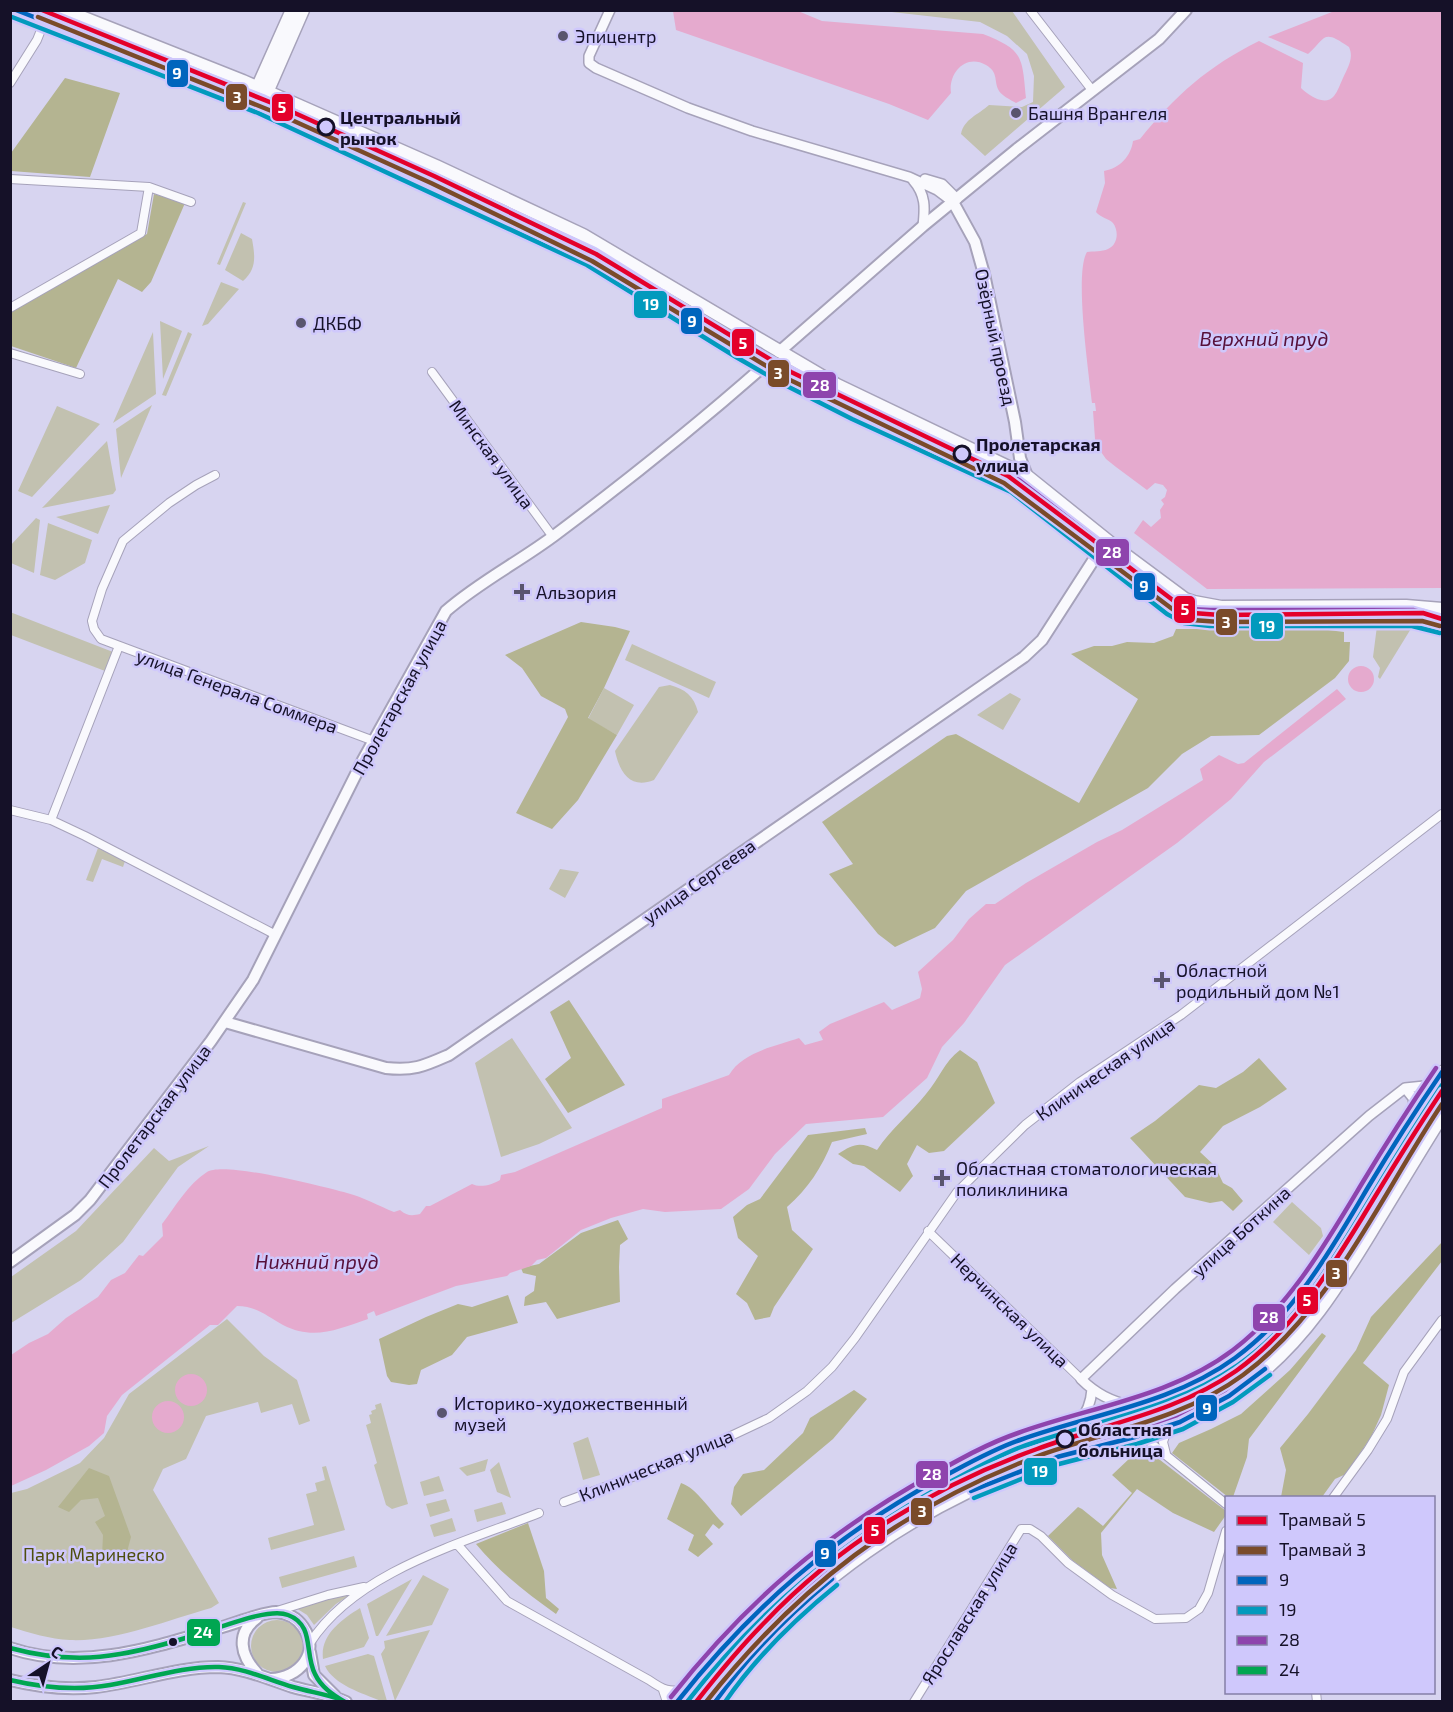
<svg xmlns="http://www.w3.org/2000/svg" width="1453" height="1712" font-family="'Exo 2',sans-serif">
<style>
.green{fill:#c2c1b0}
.forest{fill:#b4b491}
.water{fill:#e5aace}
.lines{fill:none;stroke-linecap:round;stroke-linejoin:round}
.minor-casing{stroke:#a6a2ba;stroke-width:10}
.tertiary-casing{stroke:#a6a2ba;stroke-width:12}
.secondary-casing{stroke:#a6a2ba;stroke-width:14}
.primary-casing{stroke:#a6a2ba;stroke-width:15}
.minor{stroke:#f9f9fd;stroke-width:8}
.tertiary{stroke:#f9f9fd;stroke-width:9}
.secondary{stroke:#f9f9fd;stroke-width:10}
.primary{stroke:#f9f9fd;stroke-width:12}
.bus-1-casing{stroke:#cfc8fc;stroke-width:9}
.bus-2-casing{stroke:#cfc8fc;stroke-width:9}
.bus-3-casing{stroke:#cfc8fc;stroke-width:9}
.bus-4-casing{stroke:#cfc8fc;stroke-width:9}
.bus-1{stroke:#0065bd;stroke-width:4.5}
.bus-2{stroke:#029abd;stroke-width:4.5}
.bus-3{stroke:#8e44ad;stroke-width:4.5}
.bus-4{stroke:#00a651;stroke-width:4.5}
.tram-1-casing{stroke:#cfc8fc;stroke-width:9}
.tram-2-casing{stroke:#cfc8fc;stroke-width:9}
.tram-1{stroke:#e4002b;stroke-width:4.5}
.tram-2{stroke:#7a4b2a;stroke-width:4.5}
.poi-dot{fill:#59556e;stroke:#cfc8fc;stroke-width:2}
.stop-dot{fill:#cfc8fc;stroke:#151128;stroke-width:3}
.bus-dot{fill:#151128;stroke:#cfc8fc;stroke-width:2}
.labels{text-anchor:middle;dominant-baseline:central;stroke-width:5;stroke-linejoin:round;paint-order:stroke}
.poi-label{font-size:18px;fill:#151128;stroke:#cfc8fc;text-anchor:start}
.stop-label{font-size:18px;font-weight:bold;fill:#151128;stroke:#cfc8fc;text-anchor:start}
.street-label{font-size:18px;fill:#151128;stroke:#cfc8fc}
.park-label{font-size:18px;fill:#4e4f0d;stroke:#cfc8fc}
.water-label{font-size:20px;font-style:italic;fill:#570f39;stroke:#cfc8fc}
.line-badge{stroke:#cfc8fc;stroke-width:2}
.badge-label{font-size:16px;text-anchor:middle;font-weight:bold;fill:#fff}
</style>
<rect width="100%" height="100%" fill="#d7d4f0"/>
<path class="green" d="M883,11H1012L1065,87L985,156L961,134C964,119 978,115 989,105L1022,107L1033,102L1034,76L1027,54L1007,36L980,22Z
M243,202L246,203L220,265L217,264Z
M241,233L252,239C255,256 257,269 243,281L225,270Z
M221,282L239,289L208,324L202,326Z
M160,321L182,331L163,379Z
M153,332L156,394L113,423Z
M188,332L192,334L166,396L162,395Z
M152,405L121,478L116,429Z
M57,406L100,424L32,497L18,491Z
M107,441L116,490L113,494L42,508Z
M110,505L98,534L56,517Z
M36,518L40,520L34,573L11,563L10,546Z
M48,523L92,540L85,563L55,580L40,575Z
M10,612L113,652L105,671L11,635Z
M1377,626L1412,627L1380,679L1378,677L1380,668L1373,657Z
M632,644L716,682L709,698L625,660Z
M670,685C685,689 694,696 698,712L654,780C631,789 620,774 615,751L659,687Z
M604,688L634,705L617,735L588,719Z
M1010,693L1021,699L1003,730L977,715Z
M98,848L125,861L123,867L102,859L93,882L86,880Z
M560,869L579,872L565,898L549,889Z
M512,1038L572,1128L539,1144L501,1157L475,1063Z
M209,1146L178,1167L123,1242L81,1280L11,1323V1277L76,1231L154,1148L169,1161Z
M1292,1202L1321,1228L1323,1236L1309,1255L1273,1222Z
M227,1319L264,1356L297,1380L310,1421L299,1425L292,1404L261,1413L258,1402L206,1416L186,1459L163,1469L153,1490L219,1603L211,1608C168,1620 115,1642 70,1640C50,1639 30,1633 11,1627V1493L27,1489L80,1463L104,1438L129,1394Z
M381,1403L408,1504L392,1509L386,1505L374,1465L377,1463L366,1425L371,1423L369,1415L372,1414L371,1411L376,1409L375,1405Z
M588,1437L600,1475L583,1480L573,1443Z
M488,1459L485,1471L467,1476L459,1468Z
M499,1462L511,1498L497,1492L490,1470Z
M326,1466L345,1530L271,1550L268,1538L314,1525L306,1494L317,1491L315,1483L325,1480L322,1467Z
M439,1476L444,1491L424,1496L420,1482Z
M446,1499L450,1511L430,1517L426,1504Z
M502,1502L506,1514L477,1522L474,1510Z
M452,1518L456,1531L434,1537L430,1525Z
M354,1556L357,1567L282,1588L279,1577Z
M423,1575L449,1589L432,1625L386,1636Z
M412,1579L378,1636H376L367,1604Z
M356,1591L336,1604L314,1625L307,1615L296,1608Z
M360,1608L369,1638L364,1647L323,1659C320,1635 341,1620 360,1608Z
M251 1646a26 26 0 1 1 52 0a26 26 0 1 1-52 0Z
M430,1630L395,1701L381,1654L385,1648L384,1641Z
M368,1654L374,1656L387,1701H381C362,1693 334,1685 325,1666Z"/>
<path class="forest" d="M65,78L120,93L90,177L11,171V153Z
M154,194L185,203L151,282L142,292L118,279L76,368L11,346V309L147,234Z
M581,622L615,627L630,631L604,688L588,718L617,735L578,800L552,829L516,813L568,717L565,709L541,696L522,668L505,655Z
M1176,629H1320L1344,632V642H1350L1349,661L1335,678L1259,735L1211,736L1182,754L1148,788L966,891L935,928L895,947L878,934L829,874L853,864L822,822L947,736L956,734L1079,803L1138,699L1071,654L1094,646H1112L1127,642L1154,643L1173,636Z
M569,1000L625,1085L568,1113L545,1079L571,1058L550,1012Z
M960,1050L977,1062L995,1103L944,1151L929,1153L917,1145L907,1164L913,1176L900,1192L864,1166L853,1164L838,1154C853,1144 860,1141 877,1150C891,1129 911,1113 926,1094C939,1079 944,1062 960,1050Z
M1259,1058L1287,1089L1260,1107L1223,1126L1200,1152L1215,1166L1223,1183L1232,1188L1243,1201L1233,1211L1222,1201L1210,1203L1185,1197L1130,1138L1155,1121L1199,1085L1216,1088L1243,1072Z
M865,1128L867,1134L832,1142C822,1167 808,1189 787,1207L792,1230L813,1249L774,1307L770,1317L755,1320L747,1303L736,1294L758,1256L738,1238L733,1217L747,1205L760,1199L808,1135Z
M618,1220L628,1239L620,1245L619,1267L620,1302L557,1319L546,1302L524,1306L525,1297L534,1291L536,1276L523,1273L521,1268L539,1264L581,1233Z
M1442,1242V1261L1363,1363L1389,1385L1381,1415L1371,1437L1346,1474L1335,1479L1322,1497H1281L1286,1470L1280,1448L1308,1414L1356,1350L1371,1317Z
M508,1295L518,1323L467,1337L452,1355L421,1370L417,1384L409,1385L391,1382L387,1376L379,1339L426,1317L458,1304L472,1307Z
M1322,1333L1326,1336L1249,1439L1247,1457L1233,1497H1228L1172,1453L1179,1443L1211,1429L1241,1414L1290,1370Z
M854,1390L867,1399L833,1439L741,1516L731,1504L734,1487L743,1474L764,1470L803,1433L810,1418Z
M1151,1453L1226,1511V1515L1214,1532L1173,1513L1137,1489L1101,1533L1102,1555L1117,1589L1110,1588L1072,1560L1048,1536L1078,1507L1082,1509L1103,1526L1132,1493L1112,1475L1131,1457Z
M89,1468L109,1476L131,1537L127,1552H115L102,1556L103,1535L95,1522L105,1516L98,1498L81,1500L69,1512L58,1507Z
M681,1483C697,1488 711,1512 724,1524L719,1529L713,1524L705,1535L713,1544L698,1557L688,1550L694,1535L667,1519Z
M528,1523L544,1571L546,1598L559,1609L556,1614C527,1593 499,1572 476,1544Z"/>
<path class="water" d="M1337,10L1442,11V588L1207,589L1134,533L1143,520L1151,527L1161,518L1160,510L1164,504L1161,500L1165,497L1167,490L1163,485L1155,483L1147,490L1116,467L1106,459L1099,449L1095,439L1093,411H1096L1095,403H1092C1089,374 1074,273 1087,252C1093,251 1102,252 1108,249C1118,245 1119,231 1113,223C1108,218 1101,218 1096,212L1105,183L1104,171C1120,168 1131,156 1133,141L1140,139C1175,96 1208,66 1259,41L1303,63L1301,88C1308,95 1325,107 1334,96C1338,91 1340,84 1343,78C1348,67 1354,58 1349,47C1322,28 1326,38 1308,54L1268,37Z
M673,11H798L822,21L983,34C1024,50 1022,57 1026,98L1016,103C1011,100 1000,95 998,89C994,79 998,72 986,65C966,53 948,73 951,93L928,120L889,104L676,30Z
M1348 679a13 13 0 1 1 26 0a13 13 0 1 1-26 0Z
M1337,689L1346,699L1264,762L1231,799L1177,843L1005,965L964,1023L942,1047L927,1078L883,1117L806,1124L775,1154L749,1189L721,1209L665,1212L643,1209L611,1218L581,1230L546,1258L537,1260L531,1266L510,1273L507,1276L456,1286L376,1316L374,1311L367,1314L368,1319C338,1329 314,1341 283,1325C267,1316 256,1306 237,1306L218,1325H210L122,1395L107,1416L104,1433L89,1446L46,1470L11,1486V1355L29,1343L48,1334L66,1318L98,1297L111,1280L125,1273L139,1255L143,1256L163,1236L162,1224C175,1207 188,1184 207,1172C225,1161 324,1187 347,1193C363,1197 379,1206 394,1212L400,1210C407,1216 412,1216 420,1214L426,1206H430L472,1184C480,1188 492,1185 500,1180L501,1175L515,1172L662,1108V1099L729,1075C742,1052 776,1046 799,1038L805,1045L823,1040L819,1032L830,1024L884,1002L892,1010L920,998L922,989L918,972L953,940L969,919L986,904H995L1026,883L1097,842L1122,830L1203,780L1200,769L1219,755L1238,764L1244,763Z
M175 1390a16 16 0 1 1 32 0a16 16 0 1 1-32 0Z
M152 1417a16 16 0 1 1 32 0a16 16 0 1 1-32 0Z"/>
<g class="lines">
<g class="minor-casing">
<path id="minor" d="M1030,10L1092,90
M10,83L37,40L49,10
M10,179L149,187L191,202
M10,308L141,233L149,187
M10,353L80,374
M432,372L553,537
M215,475L196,485L169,503L123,541L102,589L92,621L94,629L101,639L374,741
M10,810L51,820L85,836L276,935
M51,820L119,646
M928,1231L1081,1379
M1141,1435L1226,1504
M1166,1454L1163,1442L1168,1427
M1333,1498L1368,1450L1387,1419L1404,1372L1442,1320
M564,1502L684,1458L769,1418L807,1391L832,1367L855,1338L957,1192L1025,1125L1080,1082L1181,1015L1442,814
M457,1544L507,1601L649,1680C662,1689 670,1694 687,1688
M277,1611L328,1595L364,1587
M310,1643C356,1571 463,1543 539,1513
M663,1690L667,1702
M1316,1692L1317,1702
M914,1702L1021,1529H1030L1041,1536L1068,1563L1112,1595L1155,1619L1186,1618L1199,1609L1208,1593L1226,1531"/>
</g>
<g class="tertiary-casing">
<path id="tertiary" d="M610,10L589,56V63L596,68L688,108L752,131L909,177L937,190L953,202
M925,179L942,184L957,199
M913,180C926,195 925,208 923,226
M1405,1088L1434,1085
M1405,1088L1413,1098L1415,1112
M1131,1406C1111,1401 1096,1394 1081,1379L1175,1289L1369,1116L1405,1088
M1079,1422C1088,1412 1091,1402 1092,1389"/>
</g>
<g class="secondary-casing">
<path id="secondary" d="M953,202L975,242L984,274L1015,422L1020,458L1027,476
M779,352L923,226L1017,149L1159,39L1186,10
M225,1022L386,1068C414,1071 424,1066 449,1055L1024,657L1042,640L1098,553
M10,1262L75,1215L90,1200L211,1041L253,980L363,760L446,611C479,582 519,562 555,535C627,481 697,425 765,365
M10,1648C80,1672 152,1648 219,1628C234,1624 263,1612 276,1612C287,1613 297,1618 303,1627C321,1653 299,1678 271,1679
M310,1652L314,1675L335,1696
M257,1673C241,1656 235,1634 257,1618
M10,1680C38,1687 68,1690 96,1687C137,1682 177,1667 218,1667C245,1668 268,1679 293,1687C311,1692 329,1694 346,1702"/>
</g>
<g class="primary-casing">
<path id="primary" d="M15,10L121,50L261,106L591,258L740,351L785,376L855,412L1015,486L1172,608L1186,616L1210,618H1413L1442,626
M64,10L243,81L436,166L583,235L837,385L1027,476L1123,553L1185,599L1194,602L1221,607L1406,606L1442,609
M255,93L292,10
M265,97L303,10
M677,1702C749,1604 843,1528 951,1473C973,1461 996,1449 1020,1440C1093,1414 1171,1404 1235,1358C1292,1316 1326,1257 1362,1198C1388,1155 1414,1113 1442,1072
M715,1702C793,1588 927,1497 1057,1457C1091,1446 1126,1440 1160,1429C1193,1419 1226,1400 1254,1379C1305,1339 1338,1286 1371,1232C1395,1193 1418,1154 1442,1116"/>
</g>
<use href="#minor" class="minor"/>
<use href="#tertiary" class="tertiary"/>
<use href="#secondary" class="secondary"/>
<use href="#primary" class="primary"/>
<g class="bus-1-casing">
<path id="bus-1" d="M16,10L261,106L591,258L740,351L785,376L855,412L1015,486L1172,608L1186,616L1210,618H1413L1442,626
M971,1491L1057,1457L1135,1437L1180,1422L1229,1396L1265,1369
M677,1702C751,1608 833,1537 937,1480C964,1466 991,1450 1020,1440C1092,1414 1172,1404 1235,1358C1294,1315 1331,1250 1367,1189C1391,1149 1416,1110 1442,1072
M715,1702C749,1655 788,1615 832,1579"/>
</g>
<g class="bus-2-casing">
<path id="bus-2" d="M12,17L258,113L587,265L736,357L781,383L852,419L1011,492L1167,614L1184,623L1210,626H1412L1440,633
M974,1498L1059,1464L1137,1444L1183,1429L1233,1402L1270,1375
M687,1702C759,1610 842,1541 944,1485C969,1472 995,1457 1021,1447C1094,1421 1173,1410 1238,1365C1295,1326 1332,1262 1367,1204C1391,1164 1416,1124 1442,1085
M725,1702C756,1657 795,1619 837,1585"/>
</g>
<g class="bus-3-casing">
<path id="bus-3" d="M38,10L264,99L594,251L744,345L789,369L858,405L1019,480L1176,602L1188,609L1210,610H1413L1442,618
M968,1484L1054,1450L1133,1430L1177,1415L1225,1390L1260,1363
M671,1697C747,1601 827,1532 935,1473C962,1458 989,1443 1018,1433C1090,1407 1171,1397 1233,1350C1289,1307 1325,1245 1361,1185C1385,1145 1410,1106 1436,1068
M709,1698C743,1650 782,1610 827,1573"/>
</g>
<g class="bus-4-casing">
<path id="bus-4" d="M10,1648C47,1658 82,1661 120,1654C145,1650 170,1643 195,1635C218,1629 268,1607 288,1615C315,1625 304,1653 315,1674C321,1687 333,1695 345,1702
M10,1680C44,1688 77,1691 110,1685C146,1679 182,1666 219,1667C245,1668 269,1680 293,1687C310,1692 326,1694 342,1700"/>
</g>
<use href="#bus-1" class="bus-1"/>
<use href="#bus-2" class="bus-2"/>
<use href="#bus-3" class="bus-3"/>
<use href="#bus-4" class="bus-4"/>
<g class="tram-1-casing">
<path id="tram-1" d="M42,10L277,105L434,176L596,254L791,372L1008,476L1186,610L1193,613L1220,615L1423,613L1442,619
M696,1702C718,1674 740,1647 765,1622C839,1544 936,1485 1037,1449C1104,1424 1176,1413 1236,1371C1291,1332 1327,1275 1362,1218C1388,1175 1414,1133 1442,1091"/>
</g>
<g class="tram-2-casing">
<path id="tram-2" d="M38,17L274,112L431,183L592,261L788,379L1004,483L1183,617L1192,620L1220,622L1422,621L1440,626
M706,1702C797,1587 900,1508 1038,1456C1107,1431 1182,1420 1243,1375C1332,1309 1381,1195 1442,1104"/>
</g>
<use href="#tram-1" class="tram-1"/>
<use href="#tram-2" class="tram-2"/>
</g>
<g class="poi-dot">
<circle cx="563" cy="36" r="6"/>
<circle cx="1016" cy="113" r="6"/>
<circle cx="301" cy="323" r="6"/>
<path d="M519 583h6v6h6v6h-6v6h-6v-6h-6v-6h6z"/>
<path d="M1159 971h6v6h6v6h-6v6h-6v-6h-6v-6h6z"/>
<path d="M939 1169h6v6h6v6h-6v6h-6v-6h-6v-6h6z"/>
<circle cx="442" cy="1413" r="6"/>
</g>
<g class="stop-dot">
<circle cx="326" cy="127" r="8"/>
<circle cx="962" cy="454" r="8"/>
<circle cx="1065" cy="1439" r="8"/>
</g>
<circle class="bus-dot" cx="173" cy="1642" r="5"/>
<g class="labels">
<g class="poi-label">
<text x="575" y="36">Эпицентр</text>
<text x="1028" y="113">Башня Врангеля</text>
<text x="313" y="323">ДКБФ</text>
<text x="536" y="592">Альзория</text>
<text x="1176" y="970">Областной<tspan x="1176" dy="21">родильный дом №1</tspan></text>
<text x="956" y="1168">Областная стоматологическая<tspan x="956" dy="21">поликлиника</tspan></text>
<text x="454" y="1403">Историко-художественный<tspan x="454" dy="21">музей</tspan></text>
</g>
<g class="stop-label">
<text x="340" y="117">Центральный<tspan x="340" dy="21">рынок</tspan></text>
<text x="976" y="444">Пролетарская<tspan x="976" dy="21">улица</tspan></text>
<text x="1078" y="1429">Областная<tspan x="1078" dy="21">больница</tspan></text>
</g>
<g class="street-label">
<text transform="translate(996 337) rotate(78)">Озёрный проезд</text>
<text transform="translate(492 454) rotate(54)">Минская улица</text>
<text transform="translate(237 691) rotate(20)">улица Генерала Соммера</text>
<text transform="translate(399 697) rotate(-61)">Пролетарская улица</text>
<text transform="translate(699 881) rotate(-35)">улица Сергеева</text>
<text transform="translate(1105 1069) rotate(-35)">Клиническая улица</text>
<text transform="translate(154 1116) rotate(-53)">Пролетарская улица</text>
<text transform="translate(1241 1231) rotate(-42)">улица Боткина</text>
<text transform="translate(1010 1310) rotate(44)">Нерчинская улица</text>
<text transform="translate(656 1465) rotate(-22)">Клиническая улица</text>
<text transform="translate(969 1613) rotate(-58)">Ярославская улица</text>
</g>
<g class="park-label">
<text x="94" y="1554">Парк Маринеско</text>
</g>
<g class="water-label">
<text x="1264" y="338">Верхний пруд</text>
<text x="317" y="1261">Нижний пруд</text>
</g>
</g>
<g class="line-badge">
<rect x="166" y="59" width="23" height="29" rx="6" fill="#0065bd"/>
<rect x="225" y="83" width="23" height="28" rx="6" fill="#7a4b2a"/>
<rect x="271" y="93" width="23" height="29" rx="6" fill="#e4002b"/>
<rect x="633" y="290" width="35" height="29" rx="6" fill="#029abd"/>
<rect x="680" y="307" width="23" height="28" rx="6" fill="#0065bd"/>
<rect x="731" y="328" width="24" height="29" rx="6" fill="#e4002b"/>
<rect x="767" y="359" width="23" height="29" rx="6" fill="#7a4b2a"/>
<rect x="802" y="371" width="35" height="28" rx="6" fill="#8e44ad"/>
<rect x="1095" y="538" width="35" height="29" rx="6" fill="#8e44ad"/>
<rect x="1133" y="572" width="23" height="29" rx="6" fill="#0065bd"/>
<rect x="1173" y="595" width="23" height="29" rx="6" fill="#e4002b"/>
<rect x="1215" y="608" width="23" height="28" rx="6" fill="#7a4b2a"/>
<rect x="1250" y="612" width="34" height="28" rx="6" fill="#029abd"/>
<rect x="1325" y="1259" width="23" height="29" rx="6" fill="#7a4b2a"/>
<rect x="1296" y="1286" width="23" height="29" rx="6" fill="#e4002b"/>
<rect x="1252" y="1303" width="34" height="29" rx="6" fill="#8e44ad"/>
<rect x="1195" y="1394" width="23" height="28" rx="6" fill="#0065bd"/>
<rect x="1023" y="1457" width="35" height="29" rx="6" fill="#029abd"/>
<rect x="915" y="1460" width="34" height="29" rx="6" fill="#8e44ad"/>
<rect x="910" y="1497" width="23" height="29" rx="6" fill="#7a4b2a"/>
<rect x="863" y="1516" width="23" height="29" rx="6" fill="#e4002b"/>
<rect x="814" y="1539" width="23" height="29" rx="6" fill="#0065bd"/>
<rect x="186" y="1618" width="35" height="29" rx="6" fill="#00a651"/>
</g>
<g class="badge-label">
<text x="177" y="79">9</text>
<text x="237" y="103">3</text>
<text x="282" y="113">5</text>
<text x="651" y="310">19</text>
<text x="692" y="327">9</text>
<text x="743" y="349">5</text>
<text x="778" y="379">3</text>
<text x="820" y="391">28</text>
<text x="1112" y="558">28</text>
<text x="1144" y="592">9</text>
<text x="1185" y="615">5</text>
<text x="1226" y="628">3</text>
<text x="1267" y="632">19</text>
<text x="1336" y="1279">3</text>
<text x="1307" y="1306">5</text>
<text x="1269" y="1323">28</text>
<text x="1207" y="1414">9</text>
<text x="1040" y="1477">19</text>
<text x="932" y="1480">28</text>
<text x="922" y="1517">3</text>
<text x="875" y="1536">5</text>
<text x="825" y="1559">9</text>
<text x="203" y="1638">24</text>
</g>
<rect width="1453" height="1712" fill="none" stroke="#151128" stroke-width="24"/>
<rect x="1225" y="1496" width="210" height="198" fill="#cfc8fc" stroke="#857fa7" stroke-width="1.5"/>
<rect x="1237" y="1516" width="30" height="9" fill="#e4002b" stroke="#857fa7" stroke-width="1.5"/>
<text x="1279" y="1526" font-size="18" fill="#151128">Трамвай 5</text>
<rect x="1237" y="1546" width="30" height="9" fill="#7a4b2a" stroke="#857fa7" stroke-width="1.5"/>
<text x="1279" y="1556" font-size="18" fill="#151128">Трамвай 3</text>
<rect x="1237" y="1576" width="30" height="9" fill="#0065bd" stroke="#857fa7" stroke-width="1.5"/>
<text x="1279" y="1586" font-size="18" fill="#151128">9</text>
<rect x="1237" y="1606" width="30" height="9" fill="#029abd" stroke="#857fa7" stroke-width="1.5"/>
<text x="1279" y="1616" font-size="18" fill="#151128">19</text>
<rect x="1237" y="1636" width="30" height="9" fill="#8e44ad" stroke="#857fa7" stroke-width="1.5"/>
<text x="1279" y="1646" font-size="18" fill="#151128">28</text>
<rect x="1237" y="1666" width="30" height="9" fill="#00a651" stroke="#857fa7" stroke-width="1.5"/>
<text x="1279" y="1676" font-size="18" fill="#151128">24</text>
<g transform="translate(48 1664) rotate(36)" stroke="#cfc8fc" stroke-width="4.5" paint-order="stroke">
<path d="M0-4.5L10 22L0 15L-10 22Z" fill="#151128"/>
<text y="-9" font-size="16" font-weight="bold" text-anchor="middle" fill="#151128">С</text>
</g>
</svg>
